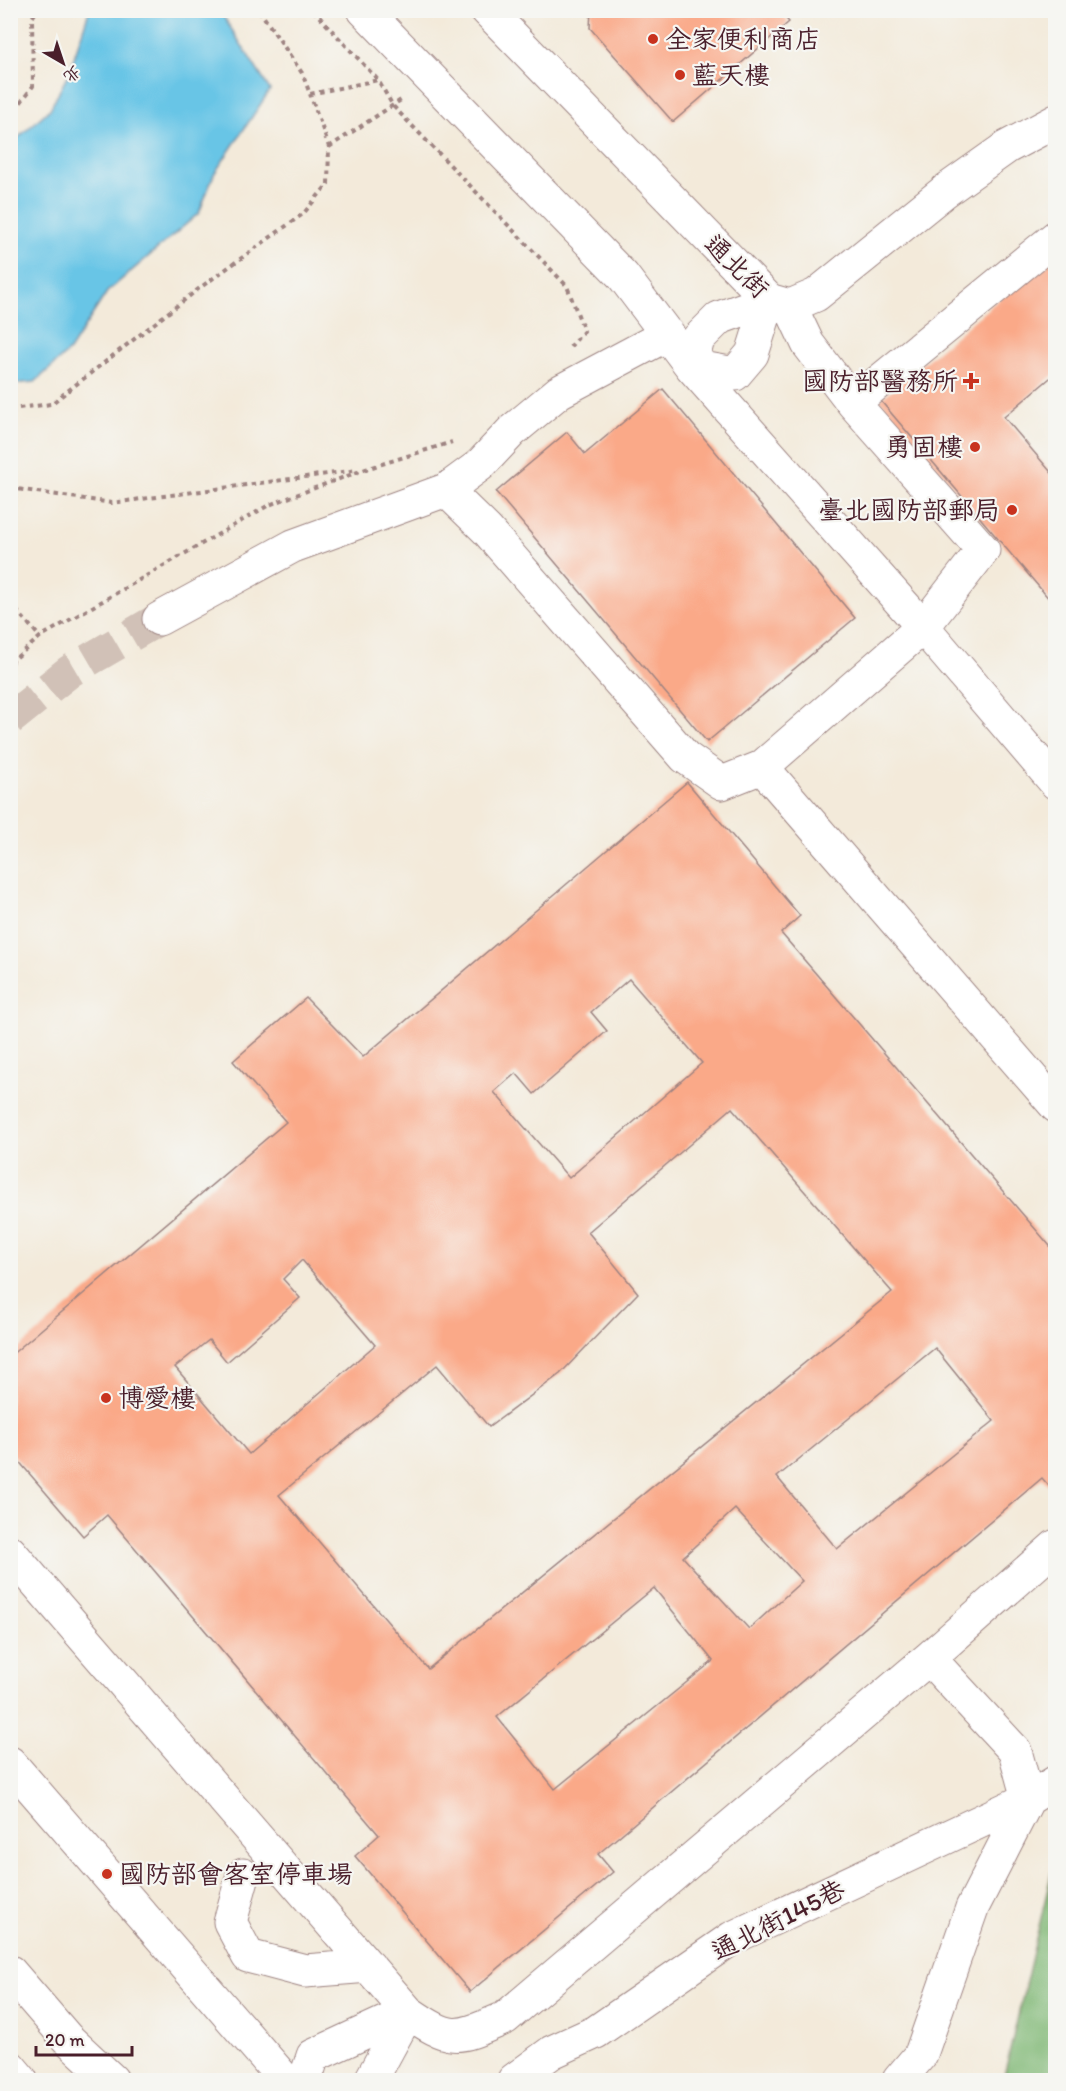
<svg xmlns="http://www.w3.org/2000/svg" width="1066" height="2091" font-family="Itim,'LXGW WenKai TC',sans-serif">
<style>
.forest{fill:#80b876;stroke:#656c50;stroke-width:1.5}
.water{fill:#68c5e6;stroke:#597288;stroke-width:1.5}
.building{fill:#faa988;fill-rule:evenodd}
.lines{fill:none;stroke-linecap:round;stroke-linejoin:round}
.minor-tunnel{stroke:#d1c1b7;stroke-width:33;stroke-dasharray:33 16;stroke-linecap:butt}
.minor-casing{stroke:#9e8482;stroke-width:35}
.path{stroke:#9e8482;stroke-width:4;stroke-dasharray:4.5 4.5;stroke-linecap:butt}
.minor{stroke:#fff;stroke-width:33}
.poi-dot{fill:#c8321e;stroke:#f6f6f2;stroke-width:2}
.labels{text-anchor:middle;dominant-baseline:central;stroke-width:4.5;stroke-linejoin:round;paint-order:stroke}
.poi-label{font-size:26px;fill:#4a1f2b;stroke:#f6f6f2;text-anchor:start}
.street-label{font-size:26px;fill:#4a1f2b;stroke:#f6f6f2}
</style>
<rect width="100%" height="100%" fill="#f6f6f2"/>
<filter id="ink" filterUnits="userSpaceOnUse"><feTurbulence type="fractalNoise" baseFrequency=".0167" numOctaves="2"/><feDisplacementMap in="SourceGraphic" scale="12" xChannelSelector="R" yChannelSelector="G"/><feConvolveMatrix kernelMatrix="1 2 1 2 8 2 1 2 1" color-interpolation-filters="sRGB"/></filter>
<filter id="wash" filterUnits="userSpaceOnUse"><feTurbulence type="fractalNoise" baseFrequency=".008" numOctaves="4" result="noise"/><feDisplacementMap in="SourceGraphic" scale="24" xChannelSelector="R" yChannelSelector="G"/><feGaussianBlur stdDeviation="1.35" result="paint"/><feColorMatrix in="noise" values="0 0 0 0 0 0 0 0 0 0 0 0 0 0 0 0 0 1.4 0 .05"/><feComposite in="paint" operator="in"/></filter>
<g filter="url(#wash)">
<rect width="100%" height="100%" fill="#f3eada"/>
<path class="forest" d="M1055,1858V2080H1003Z"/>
<path class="water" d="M89,11H220L270,90L214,174L199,213L107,292L69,351L35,382L11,384V144L50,109L69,73Z"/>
<g id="blocks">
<path class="building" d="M591,10H778L789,22L673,122L590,28Z
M1056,251V373L1004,417L1056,478V607L880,400Z
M663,389L855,618L707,742L496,492L567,432L585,454Z
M687,782L800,916L781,933L1056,1253V1494L1042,1478L598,1854L613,1872L470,1992L355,1856L379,1835L107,1515L83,1536L10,1451V1356L286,1122L233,1061L306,998L363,1057ZM629,979L702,1063L569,1178L494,1092L516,1073L534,1094L607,1031L591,1012ZM732,1108L892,1292L428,1669L279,1495L437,1365L489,1427L560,1374L638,1293L588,1232ZM302,1260L375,1345L249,1454L175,1367L209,1340L227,1362L300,1298L283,1279ZM935,1348L994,1421L837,1549L777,1477ZM735,1509L802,1581L749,1629L683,1557ZM654,1588L713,1661L555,1789L497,1717Z"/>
</g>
</g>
<g filter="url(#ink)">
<use href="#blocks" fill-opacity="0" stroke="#9e8482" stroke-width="1.5"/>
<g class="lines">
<path class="minor-tunnel" d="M10,719L70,671L159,619"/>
<g class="minor-casing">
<path id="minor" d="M487,10L769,300L790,306L816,295L945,191L1007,147L1056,121
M769,300L752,354L735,374L691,366L698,339L719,318Z
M790,306L808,344L853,403L1056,237
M853,403L983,550L923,627L1056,783
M446,490L480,465L512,431L559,392L668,334
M159,619L293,546L446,490L487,530L685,757L722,783L762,767L923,627L691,366L623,276L364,10
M762,767L1056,1106
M10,1552L408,2012C453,2043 456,2039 505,2018L929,1658L1056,1546
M10,1763L285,2080
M243,1875L230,1922L248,1956L305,1971L369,1966
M10,1972L67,2038L112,2080
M10,2067L21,2080
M305,2080L313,2056L408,2012
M371,2080L408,2012
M514,2080L552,2052L596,2032L732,1938L1028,1799L1056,1782
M899,2080L921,2054L972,1908L1028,1799L1015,1751L929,1658"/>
</g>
<path class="path" d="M259,10L302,73L310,94L378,80
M313,10L378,80L393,106L567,286L584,331L570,347
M10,105L16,111
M10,117L33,86L32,18L37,10
M329,147L404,98
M10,409L51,404L201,287L303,214L328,184L329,147L310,94
M10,488L112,503L357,470
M10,603L40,637
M10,663L40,637L269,505L366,469L452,442"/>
<use href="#minor" class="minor"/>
</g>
</g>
<g class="poi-dot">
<circle cx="653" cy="39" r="6"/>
<circle cx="680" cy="75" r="6"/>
<path d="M968 372h6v6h6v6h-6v6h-6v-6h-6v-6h6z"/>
<circle cx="975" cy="447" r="6"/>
<circle cx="1012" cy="510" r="6"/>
<circle cx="106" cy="1398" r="6"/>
<circle cx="107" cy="1874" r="6"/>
</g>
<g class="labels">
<g class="poi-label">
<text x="665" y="39">全家便利商店</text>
<text x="692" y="75">藍天樓</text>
<text x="958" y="381" text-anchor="end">國防部醫務所</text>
<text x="963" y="447" text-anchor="end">勇固樓</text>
<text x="1000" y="510" text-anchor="end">臺北國防部郵局</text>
<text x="118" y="1398">博愛樓</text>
<text x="119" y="1874">國防部會客室停車場</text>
</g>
<g class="street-label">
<text transform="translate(737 266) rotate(44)">通北街</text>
<text transform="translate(778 1920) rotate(-27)">通北街145巷</text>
</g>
</g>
<rect width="1066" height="2091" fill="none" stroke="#f6f6f2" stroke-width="36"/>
<g transform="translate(63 63) rotate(141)" stroke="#f6f6f2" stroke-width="4.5" paint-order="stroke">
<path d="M0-4.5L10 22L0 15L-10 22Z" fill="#4a1f2b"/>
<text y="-9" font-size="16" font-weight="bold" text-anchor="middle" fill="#4a1f2b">北</text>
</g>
<path d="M36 2046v9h96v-9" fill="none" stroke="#4a1f2b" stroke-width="3"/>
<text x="45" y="2046" font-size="18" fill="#4a1f2b" stroke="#f6f6f2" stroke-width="4.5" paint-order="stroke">20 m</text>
</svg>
